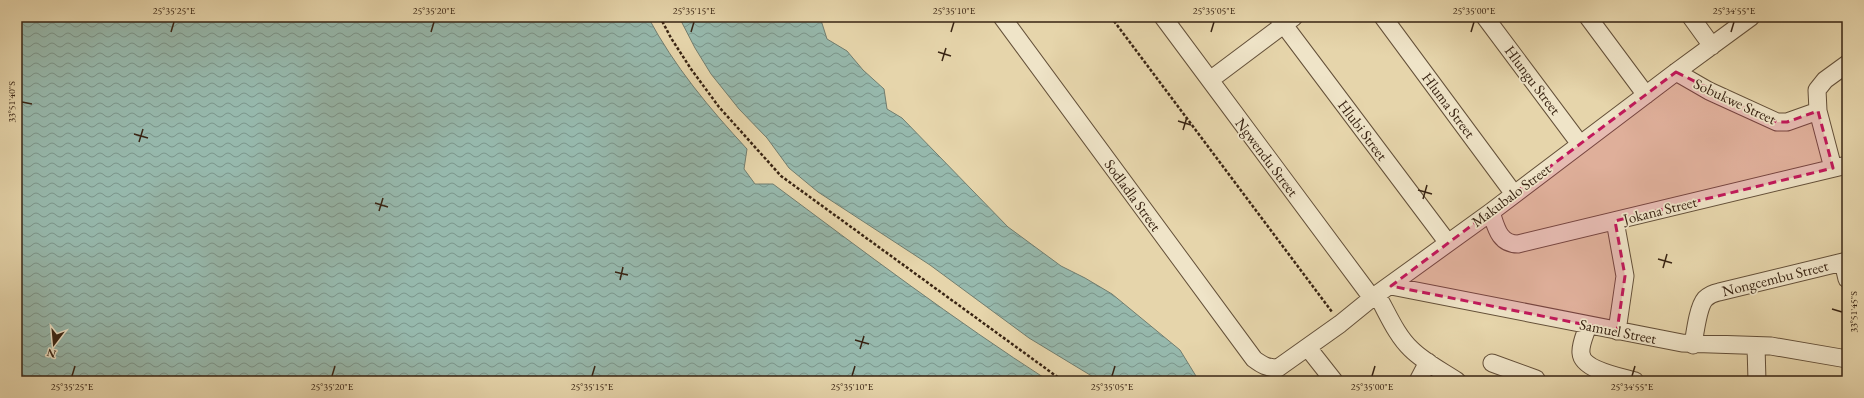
<svg xmlns="http://www.w3.org/2000/svg" width="1864" height="398" font-family="'EB Garamond',serif">
<style>
.water{fill:url(#water-waves);stroke:#717d6f}
.lines{fill:none;stroke-linecap:round;stroke-linejoin:round}
.minor-casing{stroke:#645039;stroke-width:19}
.path{stroke:#392413;stroke-width:2.5;stroke-dasharray:3 2;stroke-linecap:butt}
.minor{stroke:#efe4c8;stroke-width:17}
.marked{fill:#c2185b;fill-opacity:0.2;stroke:#c2185b;stroke-width:3;stroke-dasharray:8 5;stroke-linejoin:round}
.ticks{fill:none;stroke:#392413;stroke-width:1.5}
.labels{text-anchor:middle;dominant-baseline:central;stroke-width:3.5;stroke-linejoin:round;paint-order:stroke}
.street-label{font-size:15px;fill:#392413;stroke:#efe4c8}
.neatline{fill:none;stroke:#392413;stroke-width:1.5}
.ticks-label{font-size:10px;text-anchor:middle;fill:#392413}
</style>
<defs>
<pattern id="water-waves" width="16" height="10" patternUnits="userSpaceOnUse"><rect width="16" height="10" fill="#96b8ac"/><path d="M0 5q4-4 8 0t8 0" fill="none" stroke="#7b958b"/></pattern>
</defs>
<rect width="100%" height="100%" fill="#e6d5ab"/>
<filter id="stains"><feTurbulence type="fractalNoise" baseFrequency=".005" numOctaves="4"/><feColorMatrix values="0 0 0 0 .2 0 0 0 0 .09 0 0 0 0 .02 0 0 0 .5 -.17"/></filter>
<radialGradient id="worn" r=".72"><stop offset=".6" stop-color="#630" stop-opacity="0"/><stop offset="1" stop-color="#630" stop-opacity=".3"/></radialGradient>
<path class="water" d="M17,17H648C674,66 709,108 747,149L744,169L755,184H773C863,251 954,320 1049,381H17Z
M679,17H820L827,39L847,51L863,70L884,89L887,109L902,118L1008,227L1061,266L1085,278L1112,294L1180,350L1199,381H1100L1029,338L930,265L818,192L789,168L767,138L739,109L711,74L695,48Z"/>
<g class="lines">
<g class="minor-casing">
<path id="minor" d="M1002,17L1254,359C1262,365 1267,368 1278,368L1340,324L1372,298L1491,212L1676,72L1751,17
M1163,17L1372,298
M1278,17L1448,243
M1383,17L1514,194
M1485,17L1580,144
M1588,17L1646,95
M1691,17L1712,46
M1676,72L1709,91L1777,122H1787L1818,111
M1210,80L1294,17
M1833,168L1818,111L1817,90L1825,80L1847,64
M1491,212C1496,227 1499,244 1518,244L1847,165
M1615,221L1625,276L1617,331
M1843,262L1847,279
M1391,286L1682,343L1771,346L1847,359
M1377,295C1387,312 1396,335 1411,349C1424,362 1442,371 1457,381
M1588,325C1586,333 1580,344 1581,353C1582,370 1621,377 1635,381
M1693,345C1695,333 1698,307 1705,299C1709,295 1714,293 1719,292L1847,261
M1756,346L1757,381
M1308,348L1334,381
M1492,363L1536,379L1537,381
M1418,381L1428,362"/>
</g>
<path class="path" d="M660,17L671,38L691,69L719,107L781,176L1063,381
M1111,17L1332,312"/>
<use href="#minor" class="minor"/>
</g>
<path class="marked" d="M1676,72L1777,122H1787L1818,111L1833,168L1615,221L1625,276L1617,331L1391,286Z"/>
<path class="ticks" d="M171,32L174,22M431,32L434,22M691,32L694,22M951,32L954,22M1211,32L1214,22M1471,32L1474,22M1731,32L1734,22M938,52L951,56M942,61L946,48M22,102L32,104M1178,121L1191,125M1183,130L1187,117M134,134L148,138M139,142L143,129M1418,190L1432,194M1423,199L1427,185M375,203L388,207M379,211L383,198M1658,259L1672,263M1663,268L1667,254M615,272L628,275M620,280L623,267M1832,309L1842,312M855,340L869,344M860,349L864,336M72,376L75,366M332,376L335,366M592,376L595,366M852,376L855,366M1112,376L1115,366M1372,376L1375,366M1632,376L1635,366"/>
<g class="labels">
<g class="street-label">
<text transform="translate(1533 80) rotate(53)">Hlungu Street</text>
<text transform="translate(1735 101) rotate(25)">Sobukwe Street</text>
<text transform="translate(1449 105) rotate(53)">Hluma Street</text>
<text transform="translate(1363 130) rotate(53)">Hlubi Street</text>
<text transform="translate(1267 157) rotate(53)">Ngwendu Street</text>
<text transform="translate(1133 195) rotate(54)">Sodladla Street</text>
<text transform="translate(1511 195) rotate(-37)">Makubalo Street</text>
<text transform="translate(1660 210) rotate(-14)">Jokana Street</text>
<text transform="translate(1775 278) rotate(-14)">Nongcembu Street</text>
<text transform="translate(1618 331) rotate(11)">Samuel Street</text>
</g>
</g>
<rect width="1864" height="398" fill="none" stroke="#e6d5ab" stroke-width="44"/>
<g transform="translate(54 344) rotate(196)" stroke="#efe4c8" stroke-width="3" paint-order="stroke">
<path d="M0-3L7 15L0 10L-7 15Z" fill="#392413"/>
<text y="-6" font-size="11" font-weight="bold" text-anchor="middle" fill="#392413">N</text>
</g>
<rect x="22" y="22" width="1820" height="354" class="neatline"/>
<g class="ticks-label">
<text x="174" y="14">25°35'25"E</text>
<text x="434" y="14">25°35'20"E</text>
<text x="694" y="14">25°35'15"E</text>
<text x="954" y="14">25°35'10"E</text>
<text x="1214" y="14">25°35'05"E</text>
<text x="1474" y="14">25°35'00"E</text>
<text x="1734" y="14">25°34'55"E</text>
<text transform="translate(11 102) rotate(-90)" y="4">33°51'40"S</text>
<text transform="translate(1853 312) rotate(-90)" y="4">33°51'45"S</text>
<text x="72" y="390">25°35'25"E</text>
<text x="332" y="390">25°35'20"E</text>
<text x="592" y="390">25°35'15"E</text>
<text x="852" y="390">25°35'10"E</text>
<text x="1112" y="390">25°35'05"E</text>
<text x="1372" y="390">25°35'00"E</text>
<text x="1632" y="390">25°34'55"E</text>
</g>
<rect width="100%" height="100%" filter="url(#stains)"/>
<rect width="100%" height="100%" fill="url(#worn)"/>
</svg>
